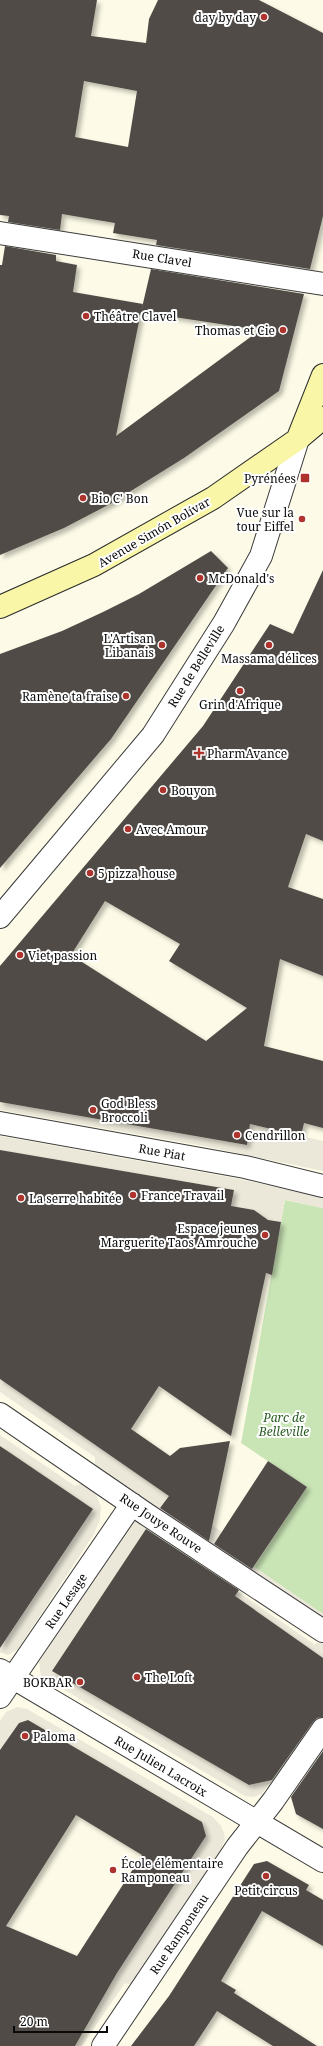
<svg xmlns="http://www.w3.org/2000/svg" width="323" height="2046" font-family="'Noto Serif',serif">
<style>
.green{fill:#c9e4b5}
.plaza{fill:#ebe8d9}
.building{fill:#514c47;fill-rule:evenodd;filter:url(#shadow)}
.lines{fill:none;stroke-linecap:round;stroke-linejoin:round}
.minor-casing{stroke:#3c3c3c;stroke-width:24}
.tertiary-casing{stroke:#3c3c3c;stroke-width:24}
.secondary-casing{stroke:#2b2b2b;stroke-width:24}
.minor{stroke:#fff;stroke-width:22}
.tertiary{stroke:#fff;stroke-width:22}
.secondary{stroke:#f9f7a7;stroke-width:22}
.poi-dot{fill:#ae332d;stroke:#fff;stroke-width:1.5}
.labels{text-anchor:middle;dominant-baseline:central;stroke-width:4;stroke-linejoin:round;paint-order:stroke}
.poi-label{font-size:12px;fill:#090909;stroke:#fff;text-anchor:start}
.street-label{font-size:12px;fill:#090909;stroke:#fff}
.park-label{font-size:12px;font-style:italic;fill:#275b20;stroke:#fff}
</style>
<defs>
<filter id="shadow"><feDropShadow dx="3.5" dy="3.5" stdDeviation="2" flood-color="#0004"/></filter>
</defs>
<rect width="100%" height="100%" fill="#fdfbe7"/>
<path class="green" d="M285,1200L323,1208V1614L254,1567L307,1487L241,1443Z"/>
<path class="plaza" d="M0,1102L246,1145L250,1124L323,1141V1171L204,1146L0,1110Z
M0,1136L239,1179L323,1197V1208L285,1200L281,1222L265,1220L231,1206L234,1190L0,1150Z
M0,1379L222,1532L217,1541L323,1614V1623L95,1467V1457L0,1392Z
M0,1435L75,1486L84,1483L94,1490L101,1507L100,1519L94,1534L18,1649L8,1655L0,1652V1637L9,1635L89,1515L0,1446Z
M135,1521L314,1644L323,1641V1658L144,1534L98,1603L58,1675L249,1785L262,1782L284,1750L323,1704L262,1794L254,1797L245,1796L41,1676L39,1662L131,1523Z
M17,1707L27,1709L213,1817L221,1826L224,1833L225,1839L220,1852L135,1985L125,1983L82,2046H75L117,1973L206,1836L202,1822L198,1819L28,1720L19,1723L0,1750V1721L6,1712Z"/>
<path class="building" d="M0,0H97L91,36L146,43L149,19L158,0H259L323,33V216L310,269L156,245L157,240L113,233L115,223L62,214L60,230L8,222L9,216L0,215ZM84,81L137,91L128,147L75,137Z
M5,246L56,255V261L77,265L73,292L143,304L141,312L151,269L304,294L279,391L184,458L110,504L64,528L0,555V265H2ZM141,312L260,330L116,436L132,356Z
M211,551L228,568L111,739L0,868V654L62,631L103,612L139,594Z
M323,570V841L306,834L288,887L323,899V976L280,959L264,1046L323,1061V1128L304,1123L301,1136L250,1124L247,1145L0,1102V966L203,726L270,624L293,634ZM105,901L180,944L169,961L247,1008L206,1041L71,955Z
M0,1150L234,1190L231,1206L254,1210L268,1220L281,1222L272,1275L266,1273L231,1436L159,1386L131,1429L170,1456L180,1448L230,1441L209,1541L160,1508L169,1496L0,1379Z
M0,1446L93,1509L0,1648Z
M268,1461L307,1487L252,1569L214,1544Z
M146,1529L239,1590L235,1596L323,1658V1717L317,1718L313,1722L272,1780L249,1785L52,1671Z
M28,1720L202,1822L206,1836L117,1973L75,2046H0V1750L19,1723ZM76,1815L142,1855L77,1956L6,1926Z
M323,1751V1829L296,1814L291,1797Z
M267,1861L309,1885L306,1890L323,1900V1946L262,1911L221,1981L236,1990L234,1993L317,2046H273L217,2011L194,2046H131L169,1996L254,1864Z"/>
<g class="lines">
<g class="minor-casing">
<path id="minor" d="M0,233L323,284
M0,1123L245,1167L323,1186
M0,1414L146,1514L323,1631
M0,1670L323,1861
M0,1697L132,1504
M103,2046L237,1847L273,1801L323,1729"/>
</g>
<g class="tertiary-casing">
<path id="tertiary" d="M0,917L153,735L224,623L261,556L298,439"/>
</g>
<g class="secondary-casing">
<path id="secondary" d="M298,438L323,375
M0,607L94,565L213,498L298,439L323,418"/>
</g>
<use href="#minor" class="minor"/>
<use href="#tertiary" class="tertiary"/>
<use href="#secondary" class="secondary"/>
</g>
<g class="poi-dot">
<circle cx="264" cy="17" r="4"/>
<circle cx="86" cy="316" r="4"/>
<circle cx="283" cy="330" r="4"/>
<rect x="300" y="473" width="10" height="10" rx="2"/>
<circle cx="83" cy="498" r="4"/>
<circle cx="302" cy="519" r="4"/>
<circle cx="200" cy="578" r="4"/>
<circle cx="162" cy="645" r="4"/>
<circle cx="269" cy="645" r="4"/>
<circle cx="240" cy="691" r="4"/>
<circle cx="126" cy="696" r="4"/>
<path d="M197 747h4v4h4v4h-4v4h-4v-4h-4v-4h4z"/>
<circle cx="163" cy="790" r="4"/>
<circle cx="128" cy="829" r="4"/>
<circle cx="90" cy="873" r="4"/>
<circle cx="20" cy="955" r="4"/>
<circle cx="93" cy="1110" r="4"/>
<circle cx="237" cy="1135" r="4"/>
<circle cx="133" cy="1195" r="4"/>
<circle cx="21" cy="1198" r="4"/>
<circle cx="265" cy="1235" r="4"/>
<circle cx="137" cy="1677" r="4"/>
<circle cx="80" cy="1682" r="4"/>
<circle cx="25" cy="1736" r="4"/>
<circle cx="113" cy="1870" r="4"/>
<circle cx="266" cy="1876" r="4"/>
</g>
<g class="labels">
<g class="poi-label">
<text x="256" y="17" text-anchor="end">day by day</text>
<text x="94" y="316">Théâtre Clavel</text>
<text x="275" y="330" text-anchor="end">Thomas et Cie</text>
<text x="296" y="478" text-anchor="end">Pyrénées</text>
<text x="91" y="498">Bio C' Bon</text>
<text x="294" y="512" text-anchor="end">Vue sur la<tspan x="294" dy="14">tour Eiffel</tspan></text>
<text x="208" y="578">McDonald's</text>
<text x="154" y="638" text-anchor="end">L'Artisan<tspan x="154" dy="14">Libanais</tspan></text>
<text x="269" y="658" text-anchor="middle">Massama délices</text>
<text x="118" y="696" text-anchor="end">Ramène ta fraise</text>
<text x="240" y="704" text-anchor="middle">Grin d'Afrique</text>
<text x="207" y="753">PharmAvance</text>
<text x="171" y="790">Bouyon</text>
<text x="136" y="829">Avec Amour</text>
<text x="98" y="873">5 pizza house</text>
<text x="28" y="955">Viet passion</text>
<text x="101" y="1103">God Bless<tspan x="101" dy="14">Broccoli</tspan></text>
<text x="245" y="1135">Cendrillon</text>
<text x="141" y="1195">France Travail</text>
<text x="29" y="1198">La serre habitée</text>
<text x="257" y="1228" text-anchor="end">Espace jeunes<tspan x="257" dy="14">Marguerite Taos Amrouche</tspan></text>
<text x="145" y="1677">The Loft</text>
<text x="72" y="1682" text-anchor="end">BOKBAR</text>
<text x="33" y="1736">Paloma</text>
<text x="121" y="1863">École élémentaire<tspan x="121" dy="14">Ramponeau</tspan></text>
<text x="266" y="1890" text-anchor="middle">Petit circus</text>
</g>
<g class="street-label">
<text transform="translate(162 258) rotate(9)">Rue Clavel</text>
<text transform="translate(154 532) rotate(-30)">Avenue Simón Bolívar</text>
<text transform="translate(196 666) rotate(-58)">Rue de Belleville</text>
<text transform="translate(162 1152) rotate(10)">Rue Piat</text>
<text transform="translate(161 1523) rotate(34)">Rue Jouye Rouve</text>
<text transform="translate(66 1601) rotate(-56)">Rue Lesage</text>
<text transform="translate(161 1766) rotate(31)">Rue Julien Lacroix</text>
<text transform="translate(179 1934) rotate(-56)">Rue Ramponeau</text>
</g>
<g class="park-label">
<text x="284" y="1417">Parc de<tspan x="284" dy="14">Belleville</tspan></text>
</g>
</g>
<path d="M14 2026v6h93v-6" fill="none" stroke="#090909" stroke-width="2"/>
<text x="20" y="2026" font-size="12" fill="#090909" stroke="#ffffff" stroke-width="3" paint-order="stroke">20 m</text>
</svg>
